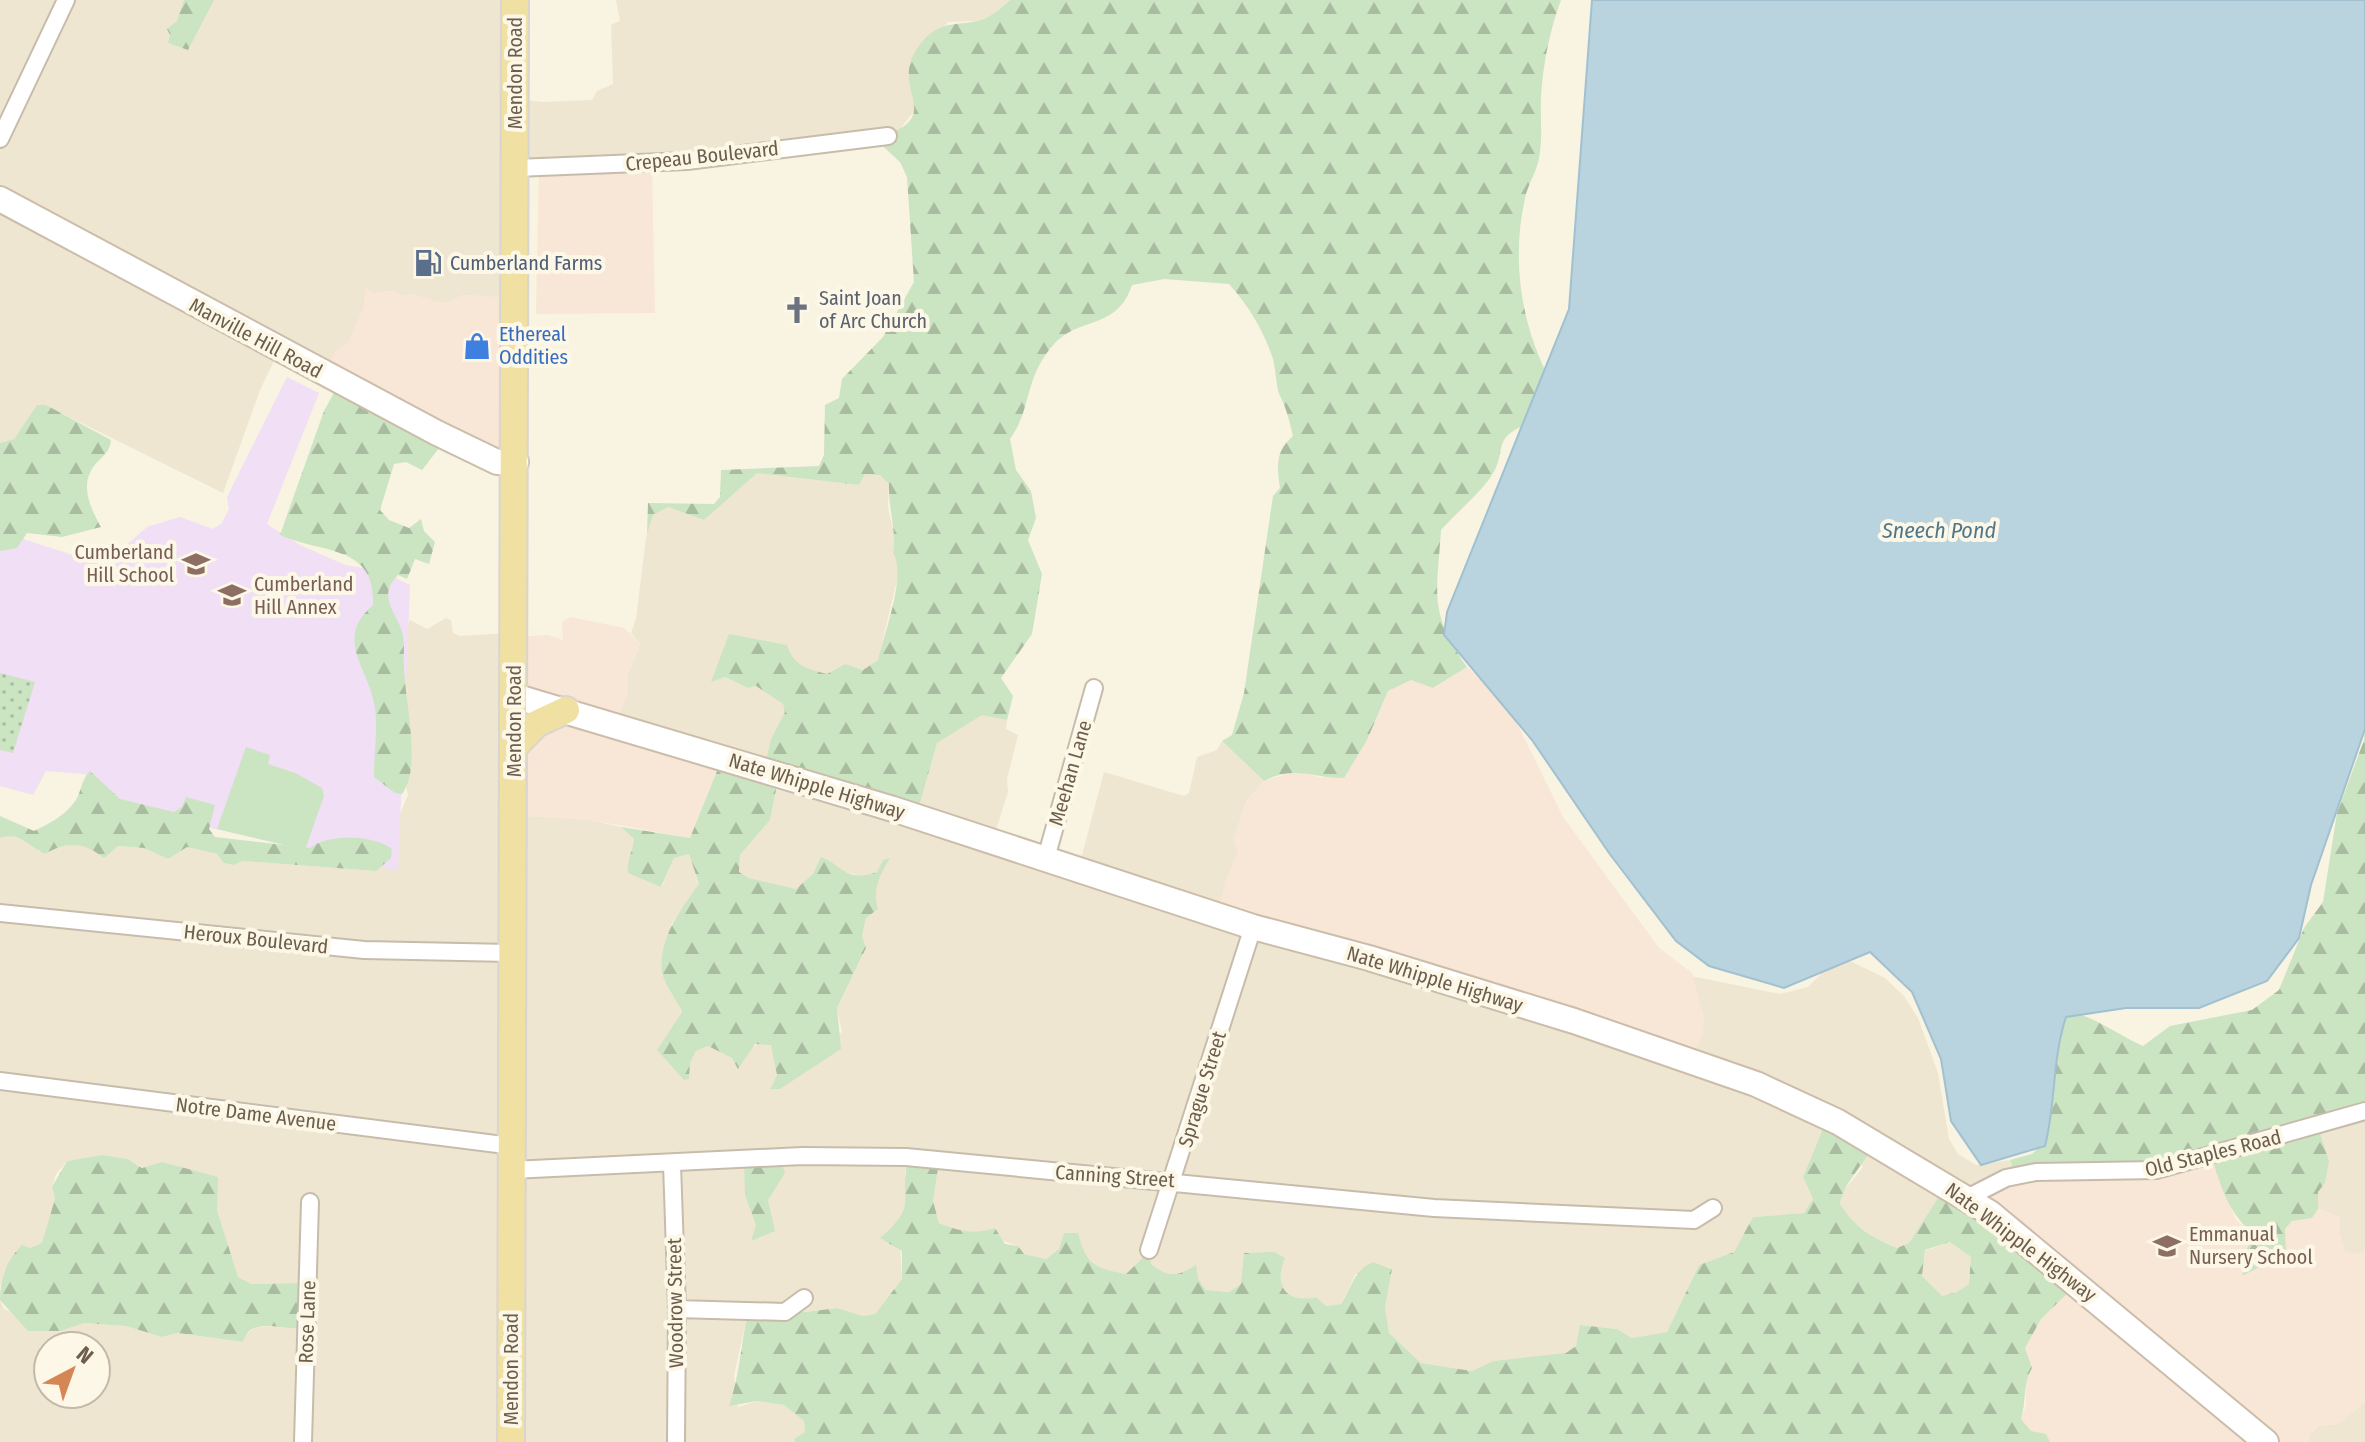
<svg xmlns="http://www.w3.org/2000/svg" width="2365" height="1442" font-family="'Fira Sans Condensed',sans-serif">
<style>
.residential{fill:#efe6d1;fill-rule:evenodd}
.commercial{fill:#f8e6d7}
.education{fill:#f0dff5}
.grass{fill:#cbe4c2}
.forest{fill:url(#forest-firs);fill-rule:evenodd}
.park{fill:url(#park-dots)}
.water{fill:#b9d3df;stroke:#a1c1d0;stroke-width:2}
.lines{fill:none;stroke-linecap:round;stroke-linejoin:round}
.street-casing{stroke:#c7bcab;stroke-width:20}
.secondary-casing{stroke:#cbbda9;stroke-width:28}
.primary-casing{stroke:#d9d5d0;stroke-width:30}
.street{stroke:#fff;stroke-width:16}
.secondary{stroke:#fff;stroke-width:24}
.primary{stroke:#f0e0a1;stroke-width:26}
.labels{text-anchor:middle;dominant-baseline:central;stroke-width:8;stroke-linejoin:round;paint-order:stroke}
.street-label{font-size:20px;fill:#6d5d4c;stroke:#fcf7e7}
.service-label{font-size:20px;fill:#4e5e75;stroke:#fcf7e7;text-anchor:start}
.worship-label{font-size:20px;fill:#5b616d;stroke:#fcf7e7;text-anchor:start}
.shop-label{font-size:20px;fill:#366cbe;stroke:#fcf7e7;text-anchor:start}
.education-label{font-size:20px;fill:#785e54;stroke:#fcf7e7;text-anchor:start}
.water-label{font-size:22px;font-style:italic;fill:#4f778b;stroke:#fcf7e7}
</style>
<defs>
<pattern id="forest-firs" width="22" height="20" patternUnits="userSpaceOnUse" patternTransform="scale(2)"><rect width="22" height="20" fill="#cbe4c2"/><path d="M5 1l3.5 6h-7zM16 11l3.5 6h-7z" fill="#a9bca0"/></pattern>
<pattern id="park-dots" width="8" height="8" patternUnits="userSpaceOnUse" patternTransform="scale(2)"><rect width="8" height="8" fill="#cbe4c2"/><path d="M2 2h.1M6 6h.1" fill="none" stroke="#a9bca0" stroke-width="1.8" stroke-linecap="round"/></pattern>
</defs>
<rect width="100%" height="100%" fill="#f9f3e2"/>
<path class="residential" d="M0,0H512L515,99L543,102L592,100L597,91L613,84L611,25L620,21L616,0H1010L991,16L977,21L948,22L909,73L915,110L896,134L514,171L512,298L463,295L444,304L410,294L401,296L393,291L375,293L365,355L324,378L276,357L260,390L223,493L45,405H37L14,439L0,443Z
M757,472L859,485L865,474H880L889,484L888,508L896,541L893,553L898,562V576L878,660L863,670L845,664L827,674L800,666L791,659L787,645L729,635L712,681L725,677L748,688L756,686L783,704L785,712L771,739L763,773L614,726L627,695L628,674L640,644L631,633L636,619L646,537L652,515L668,507L704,520Z
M446,618L451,620L453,633L460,636L509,633L511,815L590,820L621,827L634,839L633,853L627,864L662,887L674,858L689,854L699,885L672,923L662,974L682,1012L689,1079L690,1063L696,1051L708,1046L732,1058L762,1042L771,1045L775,1057L777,1075L770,1088L842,1032L837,1008L866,949L862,936L866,918L878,909L874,897L883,860L878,872L864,877L838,870L830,861L796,889L749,878L739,872L740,855L770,820L778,780L936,743L982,714L1007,720L1006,729L1018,735L1007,779L1008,792L992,842L1078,870L1104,772L1184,796L1189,793L1197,757L1217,750L1222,741L1264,781L1246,802L1234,839L1238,854L1225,882L1780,994L1808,987L1836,959L1850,961L1885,978L1904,996L1918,1018L1938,1073L1949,1139L1958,1154L1976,1165L2010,1160L2012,1165L2005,1174L1972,1195L1944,1190L1909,1243L1897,1248L1879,1241L1848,1218L1840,1204L1842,1193L1863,1167L1827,1122L1803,1177L1813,1199L1804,1213L1753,1217L1734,1252L1699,1265L1667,1332L1632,1338L1617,1329L1581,1325L1576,1346L1566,1354L1493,1361L1472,1371L1421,1363L1389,1333L1385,1307L1391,1268L1373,1262L1355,1275L1341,1304L1326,1306L1316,1297L1300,1301L1291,1298L1282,1286L1280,1269L1241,1284L1229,1292L1207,1290L1198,1280L1165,1274L1151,1264L1126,1274L1097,1268L1082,1251L1059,1249L1046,1259L1024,1254L1018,1246L982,1233L956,1230L939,1223L933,1201L939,1162L905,1171L908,1199L899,1222L902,1279L875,1314L863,1316L837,1308L806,1312L761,1309L747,1316L734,1376L738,1407L757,1401L784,1405L804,1421L805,1432L795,1439V1442H0V1300L4,1309L61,1331L84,1323L126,1326L162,1337L178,1333L242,1342L245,1335L257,1326L298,1328V1283L251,1284L238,1278L217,1210L128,1159L102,1155L67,1161L56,1174L52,1187L55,1199L48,1232L42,1243L30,1248L5,1269L0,1286V838L6,835L31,842L39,852L73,844L91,848L104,857L118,846L144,848L168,859L186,847L217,854L224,863L233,865L243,861L376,871L408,795L405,781L411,768L403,634L410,620L427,629ZM48,1346H96V1394H48Z
M2365,1109V1250L2360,1254L2345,1252L2339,1233L2340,1217L2318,1209V1192L2325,1183L2319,1129Z
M1950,1242L1971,1257L1969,1284L1957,1292L1942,1296L1922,1276L1925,1251Z
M2365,1402V1442H2310V1434L2319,1426L2338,1424Z"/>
<path class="commercial" d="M652,170L655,313L536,314L539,171Z
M365,288L375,293L393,291L401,296L410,294L444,303L463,295L512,298L511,467L324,378L335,351L349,341L364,306Z
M570,617L624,628L640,644L628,674L627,695L614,726L721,761L690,838L590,820L511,815L513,637L548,635L563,640L562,622Z
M1467,667L1507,703L1563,817L1659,948L1692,973L1704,1017L1703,1033L1690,1064L1219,908L1225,882L1238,854L1234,839L1246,802L1264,781L1297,771L1322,778L1367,740L1388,691L1411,680L1434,688Z
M2212,1157L2236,1220L2254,1235L2244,1254L2246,1263L2243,1274L2286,1251L2285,1229L2292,1221L2312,1218L2318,1209L2340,1217L2339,1233L2345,1251L2360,1254L2365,1250V1402L2338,1424L2319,1426L2310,1434V1442H2050L2046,1435L2031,1431L2021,1419L2026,1406L2025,1380L2032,1368L2025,1348L2041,1319L2074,1287L1972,1195L1995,1182Z"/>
<path class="education" d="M287,377L319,393L267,524L300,545L345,565L381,571L410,585L398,871L107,804L85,774L46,771L33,795L0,786V547L23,539L104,565L147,527L180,517L213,529L221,524L229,509L227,497Z"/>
<path class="grass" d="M246,747L270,755L268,764L295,773L322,788L324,796L305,850L217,829Z"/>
<path class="forest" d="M184,0H214L188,50L168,43L170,35L167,29L177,21Z
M1010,0H1561C1550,29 1543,64 1541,96C1540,116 1543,138 1539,158C1537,171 1528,184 1525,198C1511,261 1521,326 1551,382L1533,422C1487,438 1510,451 1490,478C1476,497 1456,513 1441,530C1437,594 1428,612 1467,667L1433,688L1411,680L1388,691L1367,740L1344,778C1312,778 1295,765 1264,781L1222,741L1232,735L1244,693L1273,496L1280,488C1277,467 1275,451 1293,436C1290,423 1286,407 1280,396C1276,387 1276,370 1273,359C1264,331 1248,305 1229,284L1164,279L1132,285C1117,330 1081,316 1055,343C1023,378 1033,407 1010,439L1016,470L1031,491L1036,518L1028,540L1042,574L1032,634L1001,678L1013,696L1007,720L982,715L937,743L915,820L778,780L770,820L740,855L739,872L749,878L796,889L813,874L821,857C844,866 846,883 877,872L883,860L890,858C880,875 872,889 878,909L866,918L862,936L866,948L837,1008L841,1049L780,1089H770L777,1075L771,1045L755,1044L738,1069L732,1058L708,1046L696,1051L690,1063L689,1079L684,1080L657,1050L682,1012C677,1000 664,984 662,972C658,939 681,909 699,884L689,854L674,858L661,887L628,873C626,861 633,852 634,839L621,827L690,838L721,761L763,773L771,739L785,712L783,704L756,686L748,688L725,677L711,682L729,634L787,645C794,667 807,668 827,674L845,664L863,670L878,660C884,634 907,575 893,553C897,531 888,508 889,484L880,475L865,474L859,485L757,473L704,520L668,507L653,515L647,534L648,503L714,504L720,497L721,470L819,466L824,455L825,405L839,398L842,379L883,337L914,282L907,177L900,162L874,138C949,119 891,92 915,52C940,12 962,31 990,16C997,12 1004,5 1010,0Z
M337,387L443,443L422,470L406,462L394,464L380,510L389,520L409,528L421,519L424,531L435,542L429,564L415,559L407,579L398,575C375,598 399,614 403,636C405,646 403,658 404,668C405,701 422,768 402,794L395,793L374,777C374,755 378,729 375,708C369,667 333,640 373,605C376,544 322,554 280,535L324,411Z
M37,405H46L111,440C110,453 101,457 94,466C79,486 91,509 101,527L62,537L27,533L17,548L0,551V443L14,439Z
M2365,703V1109L2319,1130L2329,1161L2325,1183L2318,1192V1209L2312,1218L2292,1221L2285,1229L2286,1251L2281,1256L2242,1276L2246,1263L2244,1254L2254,1235C2229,1213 2221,1189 2212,1157L2152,1171L2005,1175L2012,1165L2010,1160L2032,1154L2044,1143V1057L2067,1012C2085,1011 2124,1038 2143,1046L2170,1026L2252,1010L2279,990L2304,928L2323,902L2337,813L2364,740Z
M90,771L120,799L174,812L182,807L186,797L215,805L209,829L215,837L310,848C330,833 373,835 392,849L391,858L376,871L243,861L233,865L224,863L217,854L187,847L168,859L144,848L118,846L104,858C84,842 67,841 45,854C30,847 19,831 0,838V816L34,831C49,824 66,815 76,800C82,790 81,780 90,771Z
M1826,1122L1871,1149C1862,1167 1843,1184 1840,1204C1853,1226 1874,1239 1897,1248L1909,1243L1944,1189L2075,1286L2041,1319L2025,1348L2032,1368C2022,1385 2027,1401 2021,1419L2031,1431L2046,1434L2050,1442H795L794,1439L805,1432L804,1421L784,1405L757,1401L729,1406C739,1378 741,1346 747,1316L761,1309L806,1312L837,1308L863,1316L875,1314L902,1279V1251L880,1238C921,1204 897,1198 909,1158L939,1162L933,1201L939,1223C958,1231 975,1235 995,1228L1005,1244L1018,1246L1024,1254L1046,1259L1059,1249L1064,1233H1078C1086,1265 1095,1268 1126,1274L1149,1252L1151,1264C1169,1278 1177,1277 1196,1265L1198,1279L1206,1290L1229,1292L1241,1284L1244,1253L1274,1252L1285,1258C1273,1286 1287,1304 1316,1297L1326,1306L1341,1304C1352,1287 1353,1271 1373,1262L1392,1269L1385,1307L1389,1333L1421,1363L1472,1371L1493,1361L1566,1353L1576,1346L1580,1325L1617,1329L1632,1338L1667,1332L1699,1265L1734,1252L1753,1217L1804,1213L1813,1199L1803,1177ZM1950,1242L1971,1257L1969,1284L1957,1292L1942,1296L1922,1276L1925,1250Z
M102,1155L128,1159L142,1168L162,1162L218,1177L217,1210L238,1277L251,1284L298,1283V1328C279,1330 250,1316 243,1342L178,1333L162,1337L126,1326L84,1323L61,1331H28L0,1300C0,1278 6,1261 22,1245L30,1248L42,1243L55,1199L52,1187L67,1161Z
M780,1158L785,1173L768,1200L775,1231L751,1241L756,1225L745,1195L744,1161Z"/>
<path class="park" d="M0,673L35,682L13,753L0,750Z"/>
<path class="water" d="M1592,0H2365V729L2311,885L2299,938L2267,981L2199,1008H2126L2066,1017C2052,1059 2056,1103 2045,1146L1981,1165L1951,1121L1941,1059L1912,992L1870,952L1784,988L1709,966L1676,941L1609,853L1532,740L1444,635L1447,612L1569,309Z"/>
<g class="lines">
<g class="street-casing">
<path id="street" d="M0,139L66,0
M516,168L687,161L888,136
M1046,858L1094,688
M0,913L364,950L512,953
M0,1081L512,1146
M672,1164L677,1309L676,1442
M512,1170L802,1156L906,1157L1434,1208L1694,1220L1713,1208
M1967,1198L2006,1178L2036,1172L2157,1170L2365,1111
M1149,1250L1253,927
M677,1309L785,1312L804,1298
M303,1442L310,1202"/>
</g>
<g class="secondary-casing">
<path id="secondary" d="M0,199L437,433L497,462H516
M514,696L893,809L1253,927L1369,958L1574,1021L1756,1084L1838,1122L1990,1213L2266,1442"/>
</g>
<g class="primary-casing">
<path id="primary" d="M514,747L536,724L566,710
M511,1442L515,0"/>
</g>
<use href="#street" class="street"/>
<use href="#secondary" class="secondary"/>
<use href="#primary" class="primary"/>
</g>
<defs>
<g id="fuel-bare" transform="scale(2.16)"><path d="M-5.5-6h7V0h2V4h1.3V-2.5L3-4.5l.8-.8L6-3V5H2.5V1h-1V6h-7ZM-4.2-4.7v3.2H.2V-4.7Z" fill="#5c6f8a" stroke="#fcf7e7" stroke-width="2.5" paint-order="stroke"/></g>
<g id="church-bare" transform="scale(2.16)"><path d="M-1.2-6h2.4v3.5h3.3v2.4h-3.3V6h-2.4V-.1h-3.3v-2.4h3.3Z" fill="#6b7280" stroke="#fcf7e7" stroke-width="2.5" paint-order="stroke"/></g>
<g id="shop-bare" transform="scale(2.16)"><path d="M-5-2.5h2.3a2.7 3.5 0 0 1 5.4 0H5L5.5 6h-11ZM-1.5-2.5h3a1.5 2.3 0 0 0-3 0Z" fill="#3f7fe0" stroke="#fcf7e7" stroke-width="2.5" paint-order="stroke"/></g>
<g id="school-bare" transform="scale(2.16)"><path d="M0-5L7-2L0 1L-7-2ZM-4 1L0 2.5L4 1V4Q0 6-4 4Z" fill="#8d6e63" stroke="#fcf7e7" stroke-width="2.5" paint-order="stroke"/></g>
</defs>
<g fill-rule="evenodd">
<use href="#fuel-bare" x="428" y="263"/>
<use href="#church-bare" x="797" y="310"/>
<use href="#shop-bare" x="477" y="346"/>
<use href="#school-bare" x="196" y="564"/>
<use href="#school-bare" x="232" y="595"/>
<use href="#school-bare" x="2167" y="1246"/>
</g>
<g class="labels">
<g class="street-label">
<text transform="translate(515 73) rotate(-90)">Mendon Road</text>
<text transform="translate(702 156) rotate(-6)">Crepeau Boulevard</text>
<text transform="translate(256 338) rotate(28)">Manville Hill Road</text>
<text transform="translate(514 721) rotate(-90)">Mendon Road</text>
<text transform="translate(1070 773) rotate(-74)">Meehan Lane</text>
<text transform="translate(817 786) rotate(17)">Nate Whipple Highway</text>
<text transform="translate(256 939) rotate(6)">Heroux Boulevard</text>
<text transform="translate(1435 979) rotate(17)">Nate Whipple Highway</text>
<text transform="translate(1202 1089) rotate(-73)">Sprague Street</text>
<text transform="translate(256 1114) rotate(7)">Notre Dame Avenue</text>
<text transform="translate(2213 1153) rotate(-14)">Old Staples Road</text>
<text transform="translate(1115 1176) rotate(4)">Canning Street</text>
<text transform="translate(2021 1242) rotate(37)">Nate Whipple Highway</text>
<text transform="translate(675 1303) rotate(-91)">Woodrow Street</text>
<text transform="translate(307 1322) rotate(-88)">Rose Lane</text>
<text transform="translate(511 1369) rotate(-90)">Mendon Road</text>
</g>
<g class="service-label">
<text x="450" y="263">Cumberland Farms</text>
</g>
<g class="worship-label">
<text x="819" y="298">Saint Joan<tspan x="819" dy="23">of Arc Church</tspan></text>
</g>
<g class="shop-label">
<text x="499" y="334">Ethereal<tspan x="499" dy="23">Oddities</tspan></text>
</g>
<g class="education-label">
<text x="174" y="552" text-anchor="end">Cumberland<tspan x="174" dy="23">Hill School</tspan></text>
<text x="254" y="584">Cumberland<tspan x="254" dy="23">Hill Annex</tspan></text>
<text x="2189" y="1234">Emmanual<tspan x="2189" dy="23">Nursery School</tspan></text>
</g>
<g class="water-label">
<text x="1939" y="530">Sneech Pond</text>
</g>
</g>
<g transform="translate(72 1370) rotate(41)"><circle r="38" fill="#fcf7e7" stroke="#c3b9a9" stroke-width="2"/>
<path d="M0-6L14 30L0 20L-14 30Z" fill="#d58655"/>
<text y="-12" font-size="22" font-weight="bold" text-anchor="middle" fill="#6d5d4c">N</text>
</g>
</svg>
